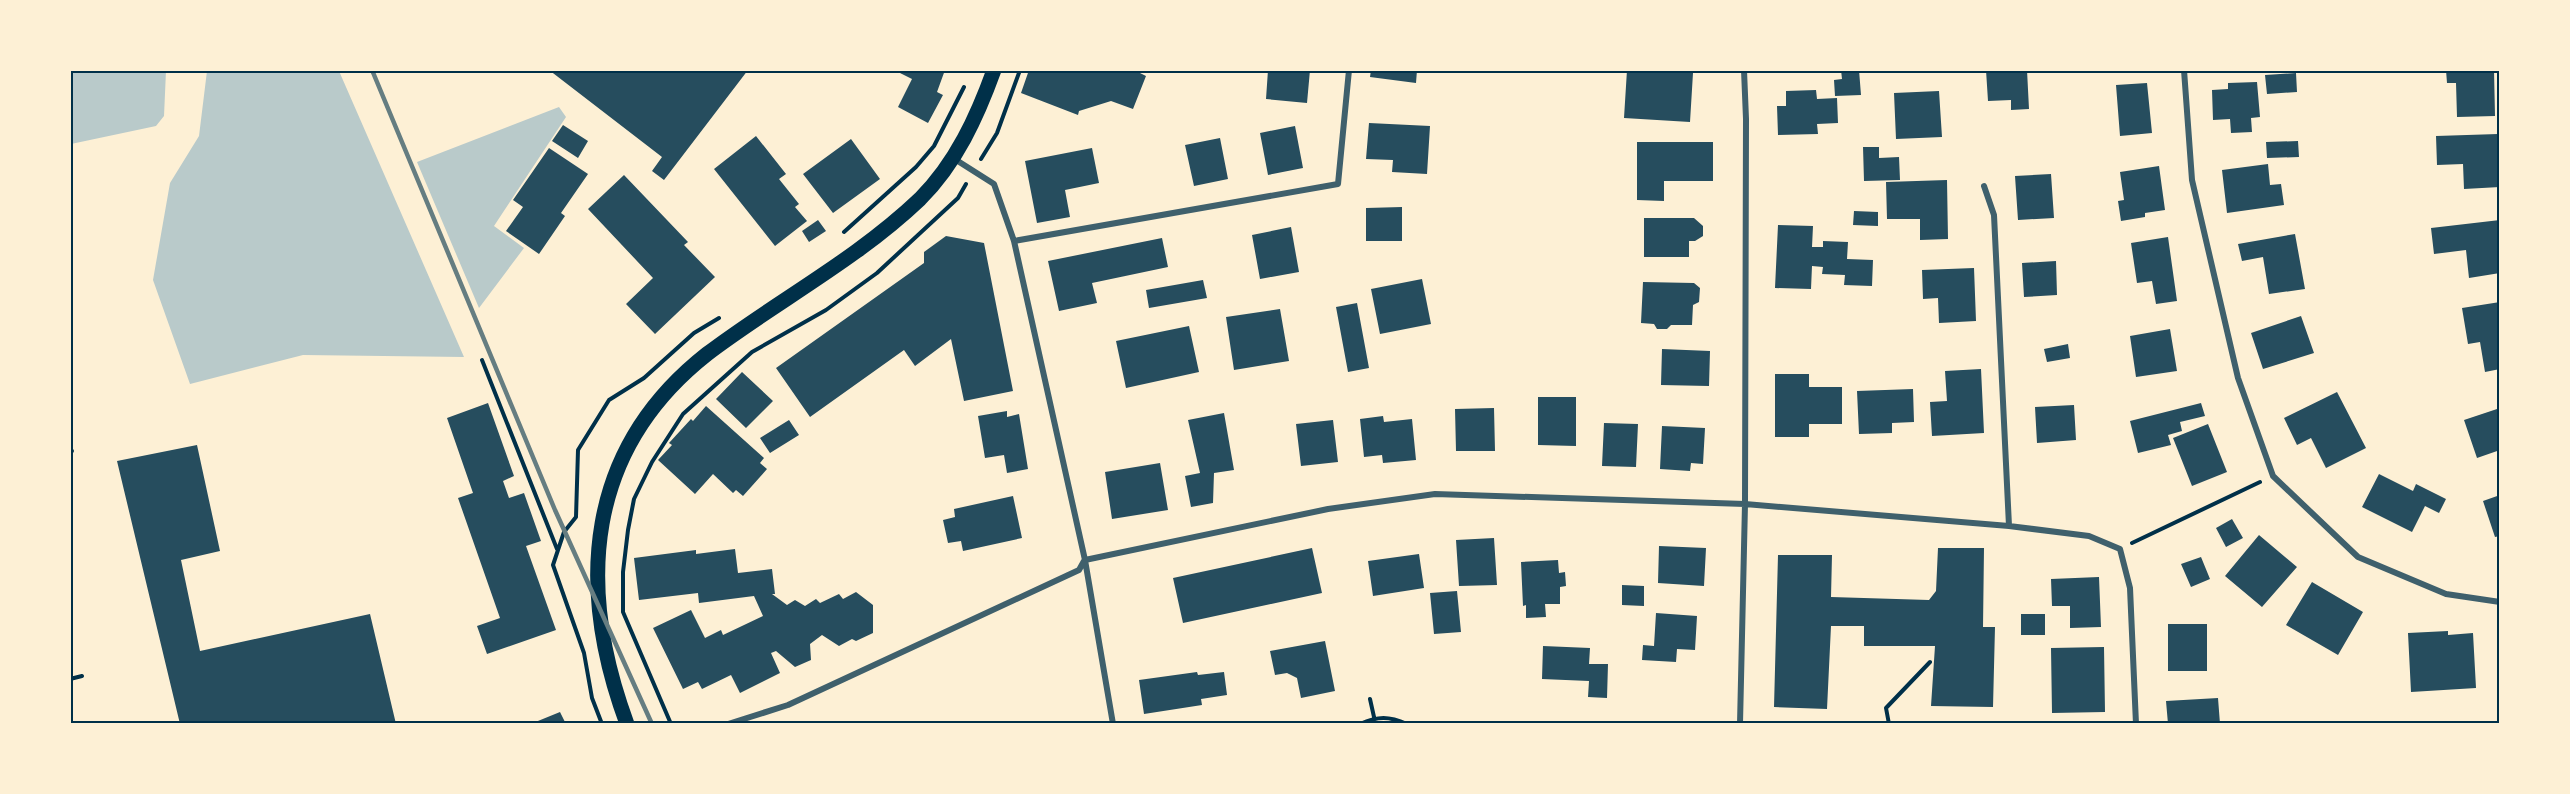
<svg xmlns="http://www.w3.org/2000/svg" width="2570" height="794" font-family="Lato,sans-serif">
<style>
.green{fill:#b9caca}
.building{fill:#264d5e}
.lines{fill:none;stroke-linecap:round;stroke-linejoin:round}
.path{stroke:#003049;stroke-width:4}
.minor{stroke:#3f606c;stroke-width:6}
.primary{stroke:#003049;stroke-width:15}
.rail{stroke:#657d81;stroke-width:4.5}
.neatline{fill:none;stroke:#003049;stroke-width:2}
</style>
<rect width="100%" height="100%" fill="#fdf0d5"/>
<path class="green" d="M70,71H166L164,116L156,126L71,144Z
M207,71H339L464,357L303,355L190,384L153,280L170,183L199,136Z
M559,107L566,117L494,226L524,248L479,308L417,162Z"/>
<path class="building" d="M549,70H748L664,180L652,171L662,157Z
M902,70H945L937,92L943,95L928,123L898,107L912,79L900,73Z
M1029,70H1134L1146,76L1133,109L1111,101L1079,111L1078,115L1021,93Z
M1268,70H1310L1307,103L1266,99Z
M1371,70H1417L1416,83L1370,77Z
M1627,70L1693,73L1690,122L1624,118Z
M1841,70H1859L1861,95L1835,96L1834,80L1842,79Z
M1986,70H2027L2029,109L2011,110V100L1988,101Z
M2446,70H2494L2495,116L2457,117L2456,83H2447Z
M2296,73L2297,92L2267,94L2265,75Z
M2257,82L2260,117L2251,118L2252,132L2231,133L2230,119L2213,120L2212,90L2228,89V83Z
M2147,83L2152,133L2120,136L2116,85Z
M1816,90L1817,99L1837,98L1838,123L1817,124L1818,134L1778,135L1777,106H1786V91Z
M1939,91L1942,137L1896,139L1894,93Z
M1369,123L1430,126L1427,174L1392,172L1393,160L1366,159Z
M563,125L588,141L578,158L552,141Z
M1295,126L1303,168L1268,175L1260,133Z
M2498,134L2500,187L2464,189L2463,164L2437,165L2436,136Z
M756,136L786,174L779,179L799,204L795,207L807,221L775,246L714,169Z
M1220,138L1228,179L1194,186L1185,145Z
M851,139L880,179L833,213L803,174Z
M2298,141L2299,157L2267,158L2266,142Z
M1637,142H1713V181H1664V201L1637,200Z
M1863,147H1879V158L1899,157L1900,180L1864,181Z
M549,148L588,174L561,213L565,216L539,254L506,231L523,207L513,200Z
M1092,148L1099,183L1065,190L1070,217L1037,223L1025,161Z
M2268,164L2270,185L2281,184L2284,205L2227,213L2222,170Z
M2159,166L2165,210L2145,213V217L2121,221L2118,201L2124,200L2120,172Z
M2051,174L2054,218L2018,220L2015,176Z
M624,175L688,242L684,245L715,277L655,334L626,304L653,278L588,209Z
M1947,180L1948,239L1920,240V219H1887L1886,182Z
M1402,207V241H1366V208Z
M1854,211L1878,212V226L1853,225Z
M1644,218H1694L1703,226V236L1695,241H1689V257H1644Z
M818,220L826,231L809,242L802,231Z
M2500,220V273L2469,278L2466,250L2434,254L2431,228Z
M1778,225L1813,226L1812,247H1823V241L1848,242L1847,259L1873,260L1872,286L1844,285L1845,275L1822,274L1823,267L1812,266L1811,289L1775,288Z
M1291,227L1299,272L1260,279L1252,235Z
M2295,234L2305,289L2269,294L2263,257L2242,261L2238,244Z
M946,236L984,243L1013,391L964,401L951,339L915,366L904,350L810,417L776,368L924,263V252Z
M2168,237L2177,301L2156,304L2152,281L2137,283L2131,243Z
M1162,238L1168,267L1092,283L1097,303L1059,311L1048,261Z
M2056,261L2057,295L2024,297L2022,263Z
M1974,268L1976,321L1939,323L1938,298L1923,299L1922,270Z
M1422,279L1431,324L1380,334L1371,289Z
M1203,280L1207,298L1149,308L1146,290Z
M1643,282L1694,283L1700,288L1699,302L1693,305L1692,325H1671L1667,329H1657L1654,324L1641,323Z
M2500,302V369L2485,372L2480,342L2468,344L2462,308Z
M1357,303L1369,368L1348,372L1336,307Z
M1280,309L1289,361L1234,370L1226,317Z
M2301,316L2314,353L2263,369L2251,333Z
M1189,326L1199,372L1126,388L1116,341Z
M2170,329L2177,371L2136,377L2130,336Z
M2068,344L2070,358L2047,362L2044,349Z
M1662,349L1710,351L1709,386L1661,385Z
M1981,369L1984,433L1932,436L1930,402L1947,401L1945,371Z
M742,372L773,401L746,428L716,399Z
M1775,374H1809V387H1842V424H1809V437H1775Z
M1913,389L1914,422L1892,423V433L1859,434L1857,391Z
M2337,392L2366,448L2326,468L2311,438L2297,445L2284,418Z
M1538,397H1576V446L1538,445Z
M488,403L514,476L503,481L509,498L524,493L541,541L526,546L556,630L487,654L477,626L500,618L458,498L473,493L447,418Z
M2201,403L2205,416L2180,422L2182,431L2168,435L2171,445L2138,453L2130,421Z
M2074,405L2076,440L2037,443L2035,407Z
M706,406L764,458L760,463L767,469L743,496L736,490L733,493L713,474L695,494L658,460L672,445L669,443L691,419L693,421Z
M1494,408L1495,451H1456L1455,409Z
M2500,408V450L2477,458L2464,420Z
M1007,411V417L1019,414L1028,469L1007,473L1004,455L985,458L978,416Z
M1224,413L1234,470L1214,473L1213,503L1191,507L1185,476L1200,473L1188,420Z
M1383,416L1384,422L1412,419L1416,460L1383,463L1382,455L1364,457L1360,419Z
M789,420L799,435L770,453L760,438Z
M1333,420L1338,462L1301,466L1296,424Z
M1604,423L1638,424L1636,467L1602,466Z
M2208,424L2227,472L2192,486L2173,438Z
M1662,426L1705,428L1703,464L1691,463L1690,471L1660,469Z
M197,445L220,551L181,560L200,651L370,614L396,724H180L117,461Z
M1160,463L1168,510L1112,519L1105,472Z
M2379,474L2413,491L2416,484L2446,499L2439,513L2425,506L2412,532L2362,507Z
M2500,495V536L2495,537L2483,501Z
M1013,496L1022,538L963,551L961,541L948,543L943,520L955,517L954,509Z
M2232,519L2243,538L2226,547L2216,528Z
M2259,535L2297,567L2262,607L2225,576Z
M1494,538L1497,585L1459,586L1456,540Z
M1659,546L1706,548L1704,586L1658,583Z
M1312,548L1322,593L1183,623L1173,578Z
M1938,548H1984L1983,627H1995L1993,707L1931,706L1935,646H1864V626H1831L1827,709L1774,707L1778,555H1832L1831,597L1929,600L1936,591Z
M735,549L738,573L772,569L775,594H772L787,605L795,600L805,606L816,599L820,603L839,594L843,599L856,592L873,605V633L856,641L852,639L839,646L822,635L810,644L811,660L795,667L776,651L771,653L780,673L740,693L731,675L702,689L698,682L683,689L653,628L691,610L705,638L721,630L723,635L763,616L754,596L699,603L698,593L639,600L634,558L696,550V554Z
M1419,554L1424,588L1373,596L1368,561Z
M2201,557L2210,579L2191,587L2181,564Z
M1558,560L1559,573L1565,572L1566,586L1560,587V604H1545L1546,617L1526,618V605L1523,606L1521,562Z
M2099,577L2101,627L2070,628V606H2052L2051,579Z
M2312,582L2363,612L2338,655L2286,625Z
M1622,585L1644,586V606L1622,605Z
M1457,591L1461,632L1434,634L1430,593Z
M1656,613L1697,616L1695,650L1677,649L1676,662L1642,660L1643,645L1654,646Z
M2021,614H2045V635H2021Z
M2168,624H2207V671H2168Z
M2448,631V635L2473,633L2476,688L2411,692L2408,633Z
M1325,641L1335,691L1301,698L1297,678L1287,673L1275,675L1270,651Z
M1543,646L1590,648L1589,664H1608L1607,698L1588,697L1589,681L1542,679Z
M2104,647L2105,712L2052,713L2051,648Z
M1197,672L1198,675L1224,672L1227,695L1201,699L1202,705L1144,714L1139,680Z
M2218,698L2220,724H2168L2166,701Z
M560,712L566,724H533V723Z"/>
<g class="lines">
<path class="path" d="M981,159L997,133L1020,70
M844,232L916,167L934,146L964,87
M482,360L557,549
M70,451H72
M2132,543L2260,482
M70,679L82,676
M1370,699L1374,717
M602,724L592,698L584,653L553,565L564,532L576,517L578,450L609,400L644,378L694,333L719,318
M671,724L623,612V572L628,530L634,499L652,462L683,414L752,352L826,310L877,273L958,198L966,184
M1360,724C1378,716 1389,716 1407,724
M1889,724L1886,708L1930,662"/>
<path class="minor" d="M2184,70L2192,180L2238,378L2273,476L2358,557L2446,594L2500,602
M953,158L994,184L1014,241L1085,560L1113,724
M1984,186L1994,215L2009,526
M1014,241L1338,184L1349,70
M1085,560L1328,509L1435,494L1745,504L2009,526L2089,536L2120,549L2130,588L2136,724
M728,724L788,705L1079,570L1084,561
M1740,724L1745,504L1746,119L1744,70"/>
<path class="primary" d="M627,724C576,586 585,450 707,354C777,301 856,260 920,199C956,163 977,117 994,70"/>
<path class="rail" d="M372,70L555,510L652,724"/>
</g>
<rect width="2570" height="794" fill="none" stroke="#fdf0d5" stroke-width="144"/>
<rect x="72" y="72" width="2426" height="650" class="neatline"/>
</svg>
